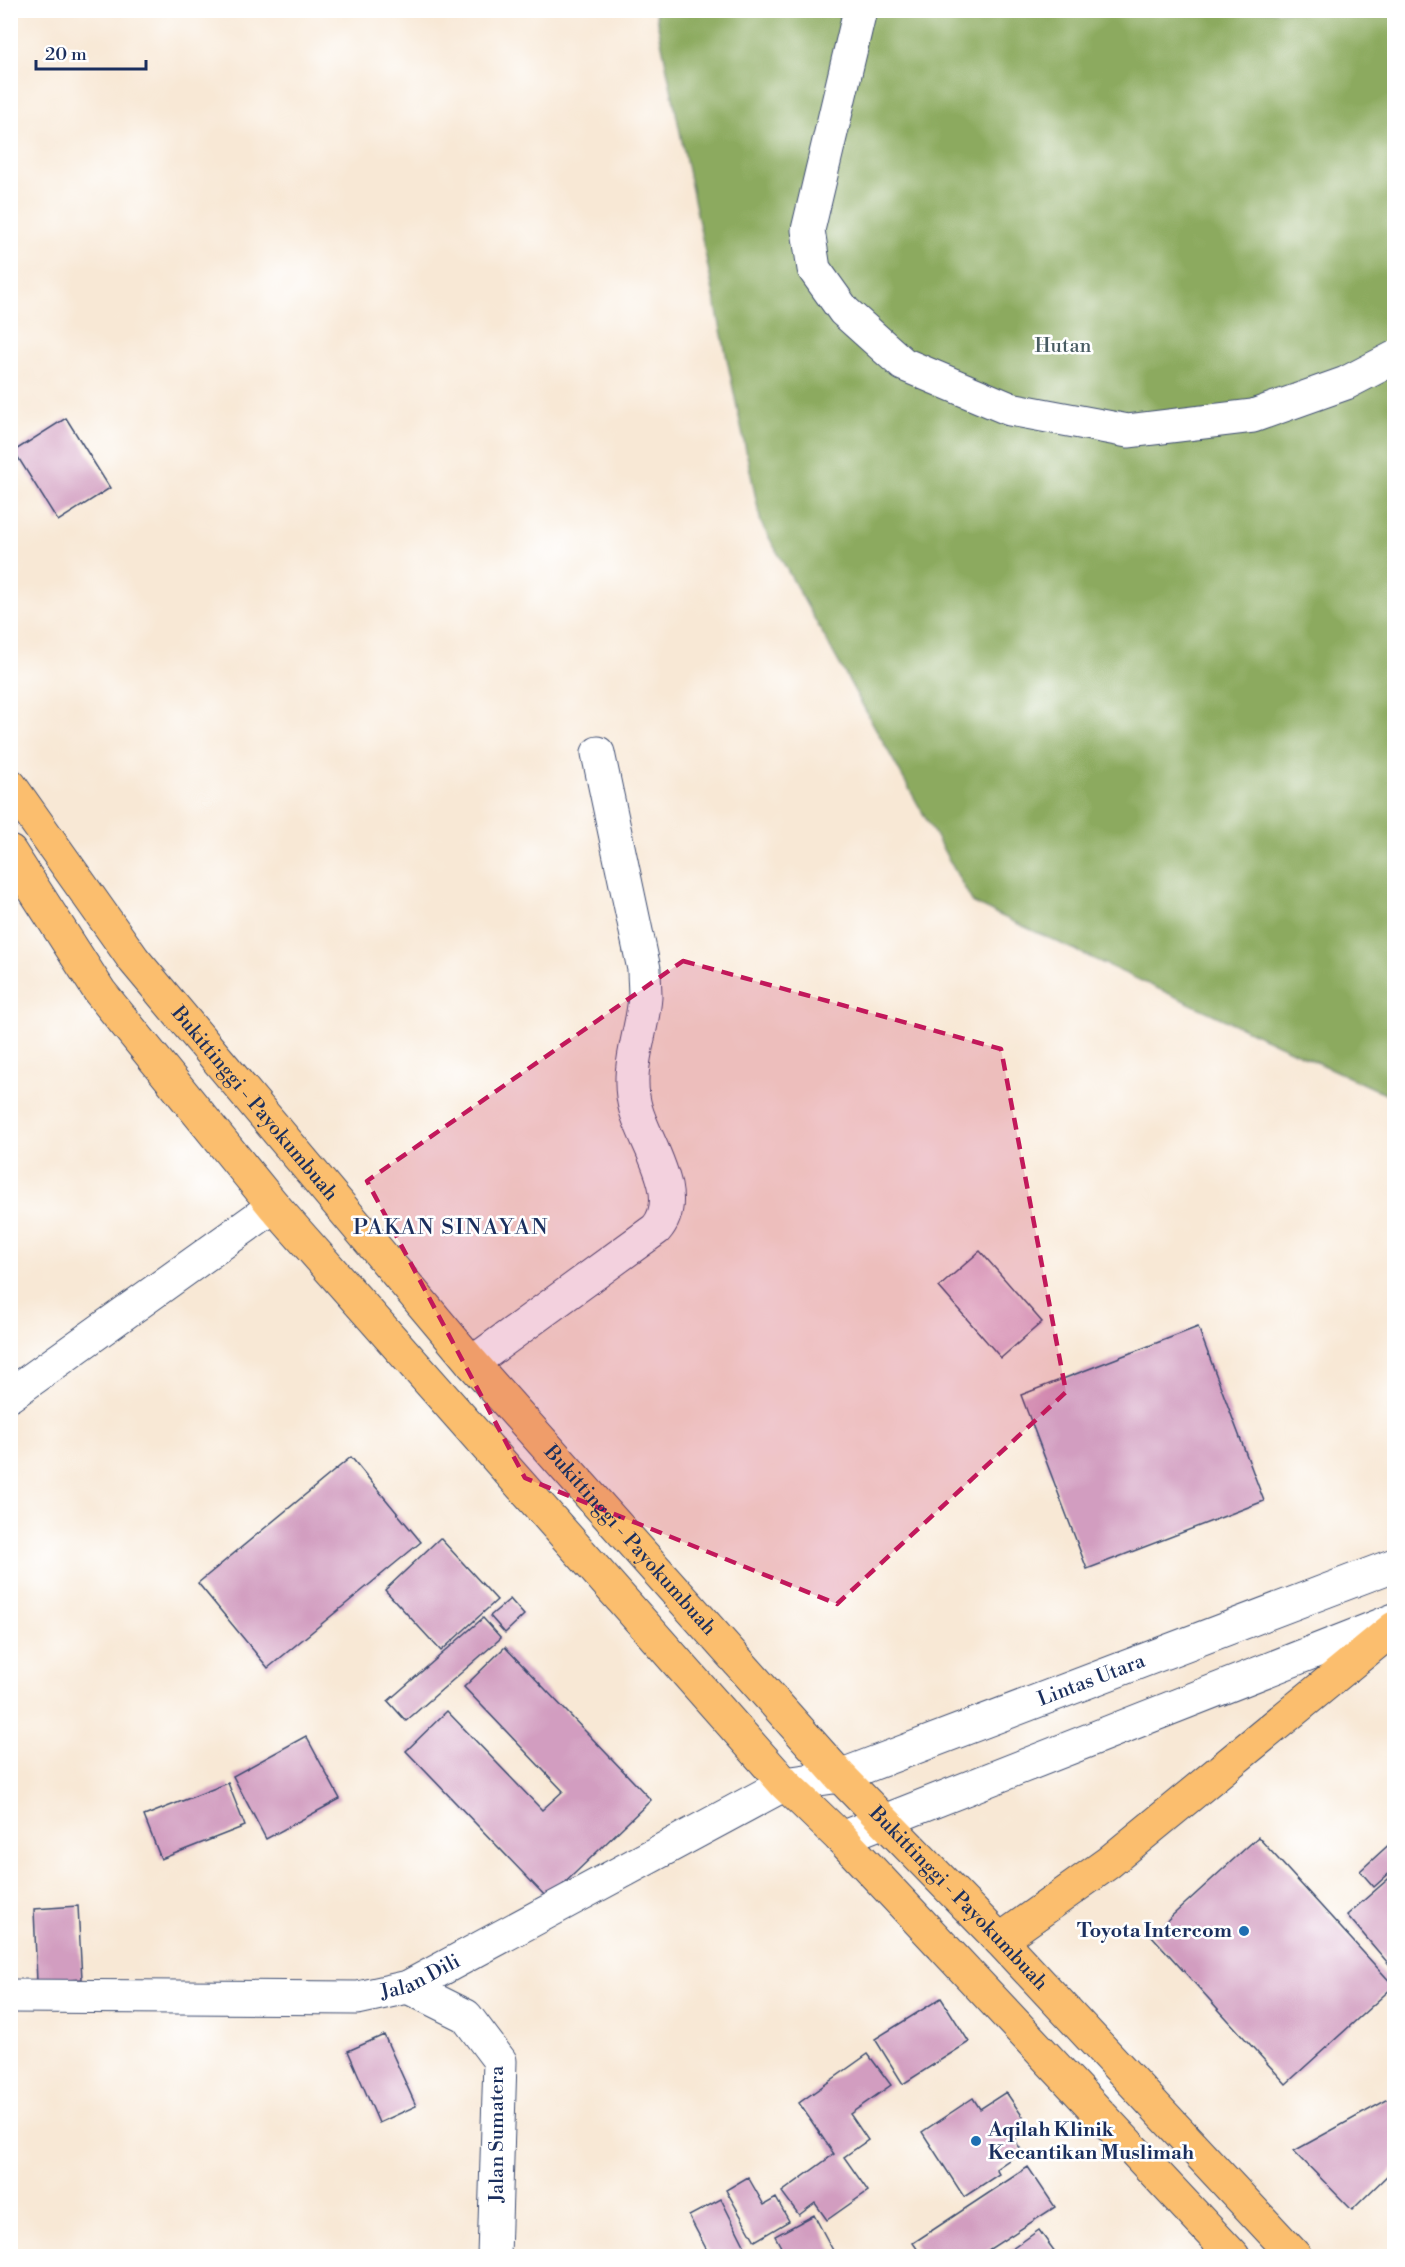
<svg xmlns="http://www.w3.org/2000/svg" width="1405" height="2267" font-family="'Libre Bodoni',serif">
<style>
.forest{fill:#8caa5e;stroke:#546c5e;stroke-width:1.5}
.building{fill:#d29dc0}
.lines{fill:none;stroke-linecap:round;stroke-linejoin:round}
.minor-casing{stroke:#3c4b70;stroke-width:35}
.highway-casing{stroke:#3c4b70;stroke-width:35}
.minor{stroke:#fff;stroke-width:33}
.highway{stroke:#fbbe6e;stroke-width:33}
.marked{fill:#c2185b;fill-opacity:0.2;stroke:#c2185b;stroke-width:4.5;stroke-dasharray:12 8;stroke-linejoin:round}
.poi-dot{fill:#1f6fb2;stroke:#fff;stroke-width:2}
.labels{text-anchor:middle;dominant-baseline:central;stroke-width:5;stroke-linejoin:round;paint-order:stroke}
.park-label{font-size:20px;fill:#485c62;stroke:#fff}
.street-label{font-size:20px;fill:#1b2f5e;stroke:#fff}
.poi-label{font-size:20px;font-weight:bold;fill:#1b2f5e;stroke:#fff;text-anchor:end}
.quarter-label{font-size:22px;letter-spacing:1.5px;fill:#1b2f5e;stroke:#fff}
</style>
<rect width="100%" height="100%" fill="#fff"/>
<filter id="ink" filterUnits="userSpaceOnUse"><feTurbulence type="fractalNoise" baseFrequency=".0167" numOctaves="2"/><feDisplacementMap in="SourceGraphic" scale="12" xChannelSelector="R" yChannelSelector="G"/><feConvolveMatrix kernelMatrix="1 2 1 2 8 2 1 2 1" color-interpolation-filters="sRGB"/></filter>
<filter id="wash" filterUnits="userSpaceOnUse"><feTurbulence type="fractalNoise" baseFrequency=".008" numOctaves="4" result="noise"/><feDisplacementMap in="SourceGraphic" scale="24" xChannelSelector="R" yChannelSelector="G"/><feGaussianBlur stdDeviation="1.35" result="paint"/><feColorMatrix in="noise" values="0 0 0 0 0 0 0 0 0 0 0 0 0 0 0 0 0 1.4 0 .05"/><feComposite in="paint" operator="in"/></filter>
<g filter="url(#wash)">
<rect width="100%" height="100%" fill="#f8e8d5"/>
<path class="forest" d="M655,11H1394V1098L973,903L761,523Z"/>
<g id="blocks">
<path class="building" d="M66,418L110,488L58,521L14,451Z
M980,1251L1042,1322L1001,1358L939,1287Z
M1198,1327L1264,1501L1087,1569L1021,1395Z
M351,1457L421,1542L268,1668L198,1583Z
M440,1538L497,1600L441,1651L385,1590Z
M510,1599L524,1615L505,1633L490,1616Z
M483,1618L501,1638L406,1721L388,1701Z
M505,1647L651,1800L548,1899L406,1751L447,1711L542,1810L563,1791L464,1687Z
M306,1736L340,1799L266,1839L233,1776Z
M228,1783L245,1826L161,1859L144,1816Z
M1258,1837L1394,1986L1286,2084L1151,1935Z
M1394,1840V1869L1374,1887L1360,1871Z
M1394,1874V1970L1347,1915Z
M78,1906L82,1979L37,1982L34,1909Z
M941,1998L969,2042L903,2084L875,2039Z
M384,2035L416,2106L379,2123L348,2051Z
M868,2054L891,2085L850,2114L868,2140L844,2157L868,2191L827,2220L815,2203L799,2215L782,2192L834,2154L799,2103Z
M1006,2092L1031,2129L1014,2139L1022,2151L996,2169L999,2174L964,2197L922,2132L973,2098L980,2109Z
M1394,2096V2169L1352,2210L1294,2151Z
M1028,2167L1055,2207L979,2256H922L913,2243Z
M748,2177L764,2205L776,2198L789,2221L755,2241L726,2190Z
M721,2199L745,2247L726,2256H710L689,2216Z
M814,2215L836,2256H786L775,2236Z
M1039,2230L1058,2256H1002Z"/>
</g>
</g>
<g filter="url(#ink)">
<use href="#blocks" fill-opacity="0" stroke="#3c4b70" stroke-width="1.5"/>
<g class="lines">
<g class="minor-casing">
<g id="minor">
<path d="M860,10L808,230L814,269L844,311L903,364L1010,409L1128,431L1253,416L1346,383L1394,358"/>
<path d="M472,1363L656,1229C685,1196 646,1145 636,1110C624,1070 642,1036 645,997C645,988 644,978 644,969L598,753"/>
<path d="M10,1395L274,1206"/>
<path d="M841,1838L1394,1620"/>
<path d="M408,1987L466,2016L500,2061L494,2256"/>
<path id="s1" d="M10,1996L358,1998L408,1987L785,1784L840,1776L1394,1565"/>
</g>
</g>
<g class="highway-casing">
<g id="highway">
<path id="s2" d="M10,785L134,960L472,1363L840,1776L1000,1940L1295,2256"/>
<path d="M10,852L100,992L274,1206L785,1784L841,1838L1233,2256"/>
<path d="M1000,1940L1108,1863L1394,1628"/>
</g>
</g>
<use href="#minor" class="minor"/>
<use href="#highway" class="highway"/>
</g>
</g>
<path class="marked" d="M683,961L1001,1049L1066,1392L837,1604L525,1478L367,1181Z"/>
<g class="poi-dot">
<circle cx="1244" cy="1931" r="6"/>
<circle cx="976" cy="2141" r="6"/>
</g>
<g class="labels">
<g class="park-label">
<text x="1063" y="346">Hutan</text>
</g>
<g class="street-label">
<text stroke="none"><textPath href="#s2" startOffset="402">Bukittinggi - Payokumbuah</textPath></text>
<text stroke="none"><textPath href="#s2" startOffset="978">Bukittinggi - Payokumbuah</textPath></text>
<text stroke="none"><textPath href="#s1" startOffset="1152">Lintas Utara</textPath></text>
<text stroke="none"><textPath href="#s2" startOffset="1464">Bukittinggi - Payokumbuah</textPath></text>
<text stroke="none"><textPath href="#s1" startOffset="414">Jalan Dili</textPath></text>
<text transform="translate(497 2134) rotate(-90)">Jalan Sumatera</text>
</g>
<g class="poi-label">
<text x="1232" y="1931">Toyota Intercom</text>
<text x="988" y="2130" text-anchor="start">Aqilah Klinik<tspan x="988" dy="23">Kecantikan Muslimah</tspan></text>
</g>
<g class="quarter-label">
<text x="451" y="1227">PAKAN SINAYAN</text>
</g>
</g>
<rect width="1405" height="2267" fill="none" stroke="#fff" stroke-width="36"/>
<path d="M36 60v9h110v-9" fill="none" stroke="#1b2f5e" stroke-width="3"/>
<text x="45" y="60" font-size="18" fill="#1b2f5e" stroke="#ffffff" stroke-width="4.5" paint-order="stroke">20 m</text>
</svg>
